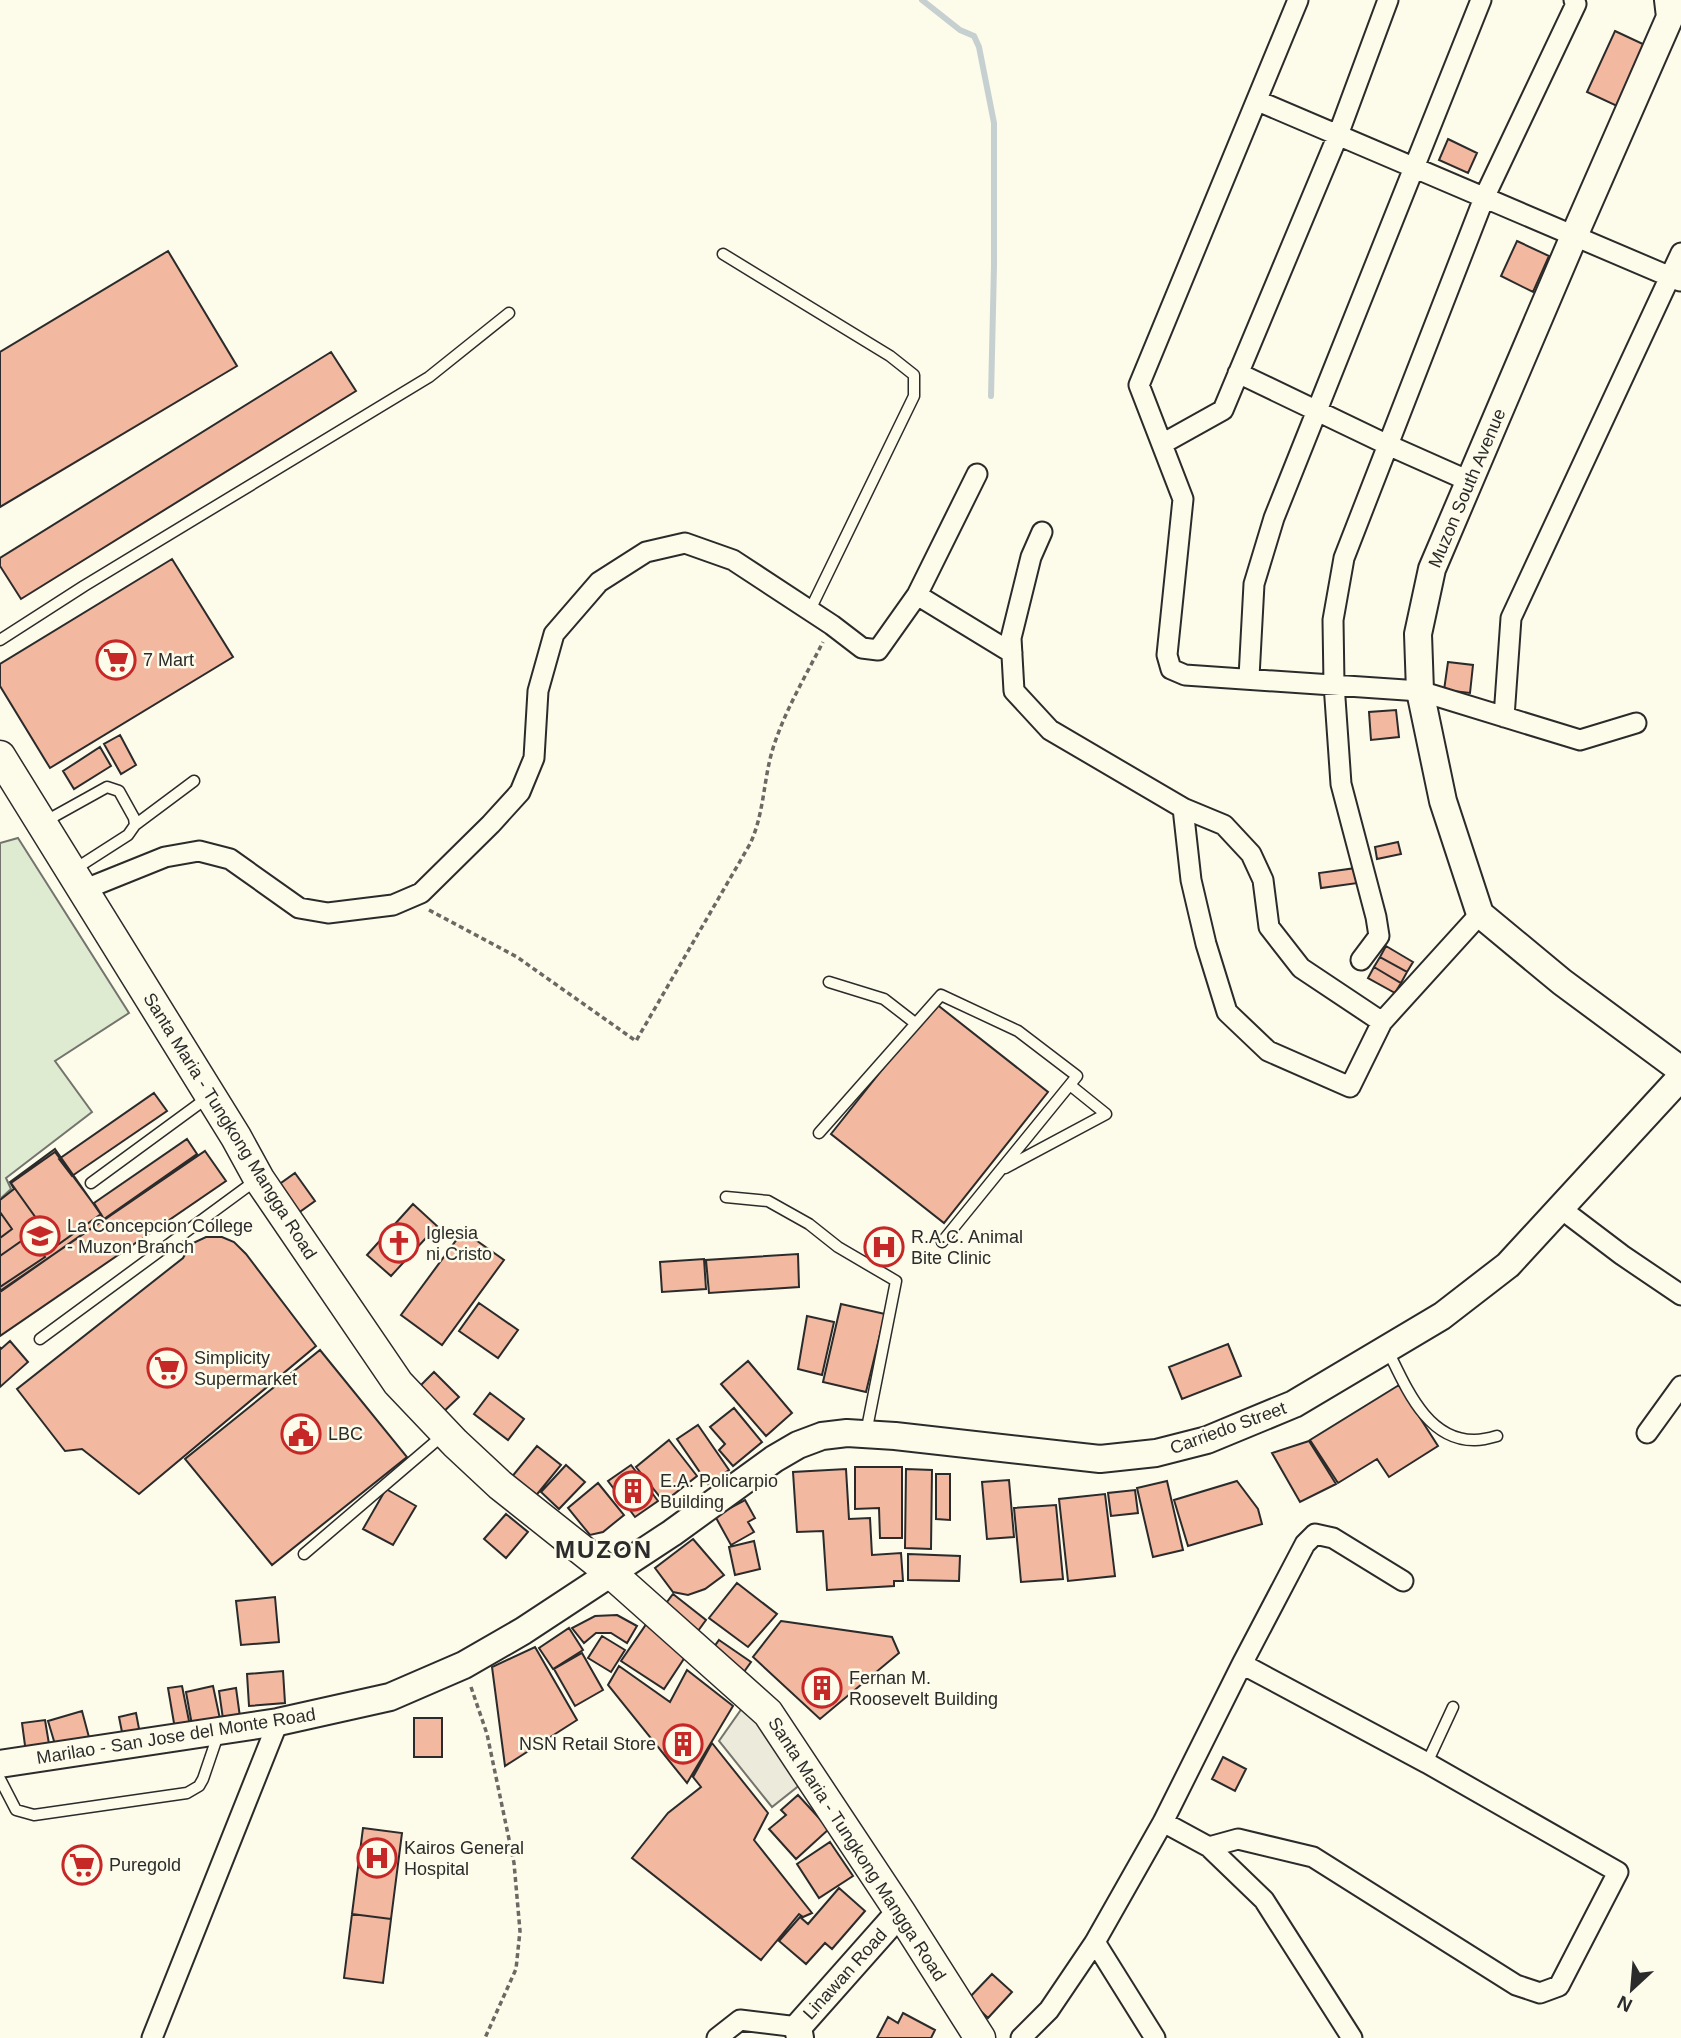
<svg xmlns="http://www.w3.org/2000/svg" width="1681" height="2038" font-family="Helvetica,sans-serif">
<style>
.green{fill:#deebd1;stroke:#74746e;stroke-width:2}
.parking{fill:#eceadb;stroke:#74746e;stroke-width:2}
.lines{fill:none;stroke-linecap:round;stroke-linejoin:round}
.stream{stroke:#c7d0d0;stroke-width:6}
.building{fill:#f2b8a0;stroke:#2b2b2b;stroke-width:2}
.lane-casing{stroke:#2b2b2b;stroke-width:13}
.street-casing{stroke:#2b2b2b;stroke-width:23}
.secondary-casing{stroke:#2b2b2b;stroke-width:30}
.primary-casing{stroke:#2b2b2b;stroke-width:33}
.path{stroke:#6a6964;stroke-width:3.5;stroke-dasharray:5 3.5;stroke-linecap:butt}
.lane{stroke:#fdfbea;stroke-width:10}
.street{stroke:#fdfbea;stroke-width:19}
.secondary{stroke:#fdfbea;stroke-width:26}
.primary{stroke:#fdfbea;stroke-width:30}
.labels{text-anchor:middle;dominant-baseline:central;stroke-width:5;stroke-linejoin:round;paint-order:stroke}
.street-label{font-size:18px;fill:#2b2b2b;stroke:#fdfbea}
.poi-label{font-size:18px;fill:#2b2b2b;stroke:#fdfbea;text-anchor:start}
.district-label{font-size:24px;font-weight:bold;letter-spacing:2px;fill:#2b2b2b;stroke:#fdfbea}
</style>
<rect width="100%" height="100%" fill="#fdfbea"/>
<path class="green" d="M18,838L129,1013L55,1061L92,1112L6,1178L11,1189L0,1199V843Z"/>
<path class="parking" d="M745,1704L806,1780L772,1807L719,1741Z"/>
<g class="lines">
<path class="stream" d="M922,0L960,30L974,36L979,47L994,123V266L991,396"/>
</g>
<path class="building" d="M1615,31L1645,45L1617,106L1587,92Z
M1448,139L1477,153L1468,173L1439,160Z
M1517,241L1549,256L1533,292L1501,276Z
M168,251L237,366L0,507V352Z
M331,352L356,391L21,599L0,566V558Z
M172,559L233,657L50,768L0,686V664Z
M1448,662L1473,665L1470,693L1444,690Z
M1396,710L1399,737L1371,740L1369,712Z
M120,735L136,765L121,774L104,744Z
M100,747L111,766L74,789L63,771Z
M1398,842L1401,854L1377,859L1375,847Z
M1356,868L1358,883L1321,888L1319,873Z
M1386,946L1413,962L1407,972L1380,957Z
M1380,957L1407,972L1401,983L1374,967Z
M1374,967L1401,983L1395,993L1368,978Z
M935,1003L1048,1092L944,1223L831,1134Z
M154,1093L167,1111L72,1176L59,1159Z
M187,1139L197,1154L104,1219L94,1203Z
M55,1149L104,1219L0,1292V1200L14,1189L10,1182Z
M205,1151L226,1181L0,1336V1291Z
M55,1152L101,1214L56,1246L11,1183Z
M295,1173L315,1201L294,1216L274,1188Z
M413,1204L437,1226L391,1276L367,1255Z
M0,1212L12,1229L0,1238Z
M463,1231L504,1260L442,1345L401,1315Z
M30,1235L45,1257L0,1287V1256Z
M206,1237H222L234,1242L246,1254L316,1346L139,1494L82,1449L65,1451L17,1389L183,1258L191,1244Z
M798,1254L799,1287L709,1293L706,1260Z
M704,1259L706,1289L662,1292L660,1262Z
M479,1303L518,1330L498,1358L459,1331Z
M841,1304L885,1314L866,1392L823,1382Z
M807,1316L834,1322L822,1375L798,1369Z
M10,1341L28,1362L0,1387V1347L1,1349Z
M1228,1344L1241,1376L1182,1399L1169,1367Z
M320,1350L407,1457L272,1565L185,1459Z
M748,1361L792,1413L766,1436L721,1384Z
M434,1372L459,1397L440,1415L415,1391Z
M1399,1385L1438,1446L1389,1477L1377,1459L1338,1483L1310,1440Z
M490,1393L524,1419L508,1440L474,1414Z
M734,1408L762,1442L733,1466L719,1450L725,1444L710,1427Z
M698,1425L729,1470L708,1484L677,1439Z
M669,1440L697,1476L664,1502L636,1467Z
M1309,1441L1336,1484L1300,1502L1272,1453Z
M537,1446L561,1465L534,1498L510,1479Z
M566,1465L585,1482L559,1509L541,1492Z
M631,1465L658,1501L635,1517L608,1481Z
M855,1467H902V1538H880L879,1508L855,1509Z
M846,1469L849,1519L870,1518L872,1555L901,1553L903,1581H894V1586L827,1590L823,1531L797,1532L793,1472Z
M906,1469L932,1470L931,1549L905,1548Z
M936,1474H950V1520L936,1519Z
M1009,1480L1014,1537L987,1539L982,1482Z
M1167,1481L1183,1550L1153,1557L1137,1488Z
M1237,1481L1258,1509L1262,1524L1188,1546L1174,1500Z
M598,1483L624,1515L603,1532L590,1535L568,1508Z
M386,1489L416,1506L393,1545L363,1529Z
M1135,1490L1138,1513L1111,1516L1108,1493Z
M1105,1494L1115,1576L1068,1581L1059,1499Z
M745,1500L755,1518L748,1522L754,1532L731,1545L715,1516Z
M1056,1505L1063,1579L1021,1582L1014,1508Z
M506,1514L528,1532L506,1558L484,1539Z
M693,1539L724,1575L705,1589L688,1595L673,1592L655,1568Z
M754,1541L760,1569L735,1575L729,1547Z
M908,1554L960,1556L959,1581L908,1580Z
M737,1583L777,1614L748,1647L709,1618Z
M673,1594L706,1620L695,1635L661,1610Z
M275,1597L279,1642L241,1645L236,1601Z
M617,1615L637,1626L627,1643L611,1633H596L584,1643L572,1628L595,1616Z
M781,1621L892,1637L899,1653L820,1719L753,1657Z
M647,1623L689,1651L664,1689L621,1661Z
M569,1628L583,1650L553,1669L539,1648Z
M602,1636L625,1650L611,1672L588,1658Z
M719,1640L751,1662L741,1676L709,1654Z
M535,1647L577,1720L505,1766L492,1667Z
M582,1653L603,1690L575,1706L554,1669Z
M619,1666L670,1702L687,1670L733,1706L687,1783L608,1685Z
M283,1671L285,1703L249,1706L247,1674Z
M182,1686L190,1726L175,1729L168,1688Z
M213,1686L220,1719L192,1725L186,1692Z
M236,1688L240,1717L223,1719L219,1691Z
M82,1711L90,1741L57,1751L48,1721Z
M136,1713L140,1734L123,1737L119,1717Z
M414,1718H442V1757H414Z
M45,1720L50,1750L26,1753L22,1723Z
M712,1743L768,1813L754,1840L812,1913L803,1917L799,1914L761,1960L632,1858L668,1813L701,1787L693,1777Z
M1223,1757L1246,1769L1235,1791L1212,1779Z
M798,1795L829,1829L796,1859L769,1829L786,1815L781,1810Z
M363,1828L402,1833L391,1919L352,1914Z
M830,1842L853,1876L819,1898L797,1864Z
M839,1888L865,1911L832,1949L825,1943L806,1964L779,1941L800,1917L808,1924Z
M352,1914L391,1919L383,1983L344,1978Z
M992,1974L1012,1992L988,2018L968,1999Z
M903,2013L935,2030L931,2038H877L888,2017L898,2023Z"/>
<g class="lines">
<g class="lane-casing">
<path id="lane" d="M723,254L890,356L914,375V396L810,610
M0,640L84,586L429,377L509,313
M44,822L107,787L119,791L134,818L135,825L128,835L75,869
M135,825L194,781
M829,982L884,999L915,1023
M819,1133L941,995L1018,1031L1077,1076L942,1242
M1005,1168L1106,1114L1070,1085
M91,1183L207,1098
M726,1197L768,1201L809,1224L838,1247L896,1281L866,1433
M40,1339L255,1181
M1388,1351C1406,1387 1427,1441 1475,1440C1482,1440 1490,1438 1497,1436
M304,1554L442,1436
M1427,1763L1453,1707
M0,1779L16,1810L34,1815L187,1793L199,1786L203,1779L219,1732"/>
</g>
<g class="street-casing">
<path id="street" d="M1298,0L1139,385L1183,499L1167,655L1171,669L1185,675L1420,691L1580,740L1636,723
M1258,101L1680,281
M1238,373L1388,445L1469,481
M1162,444L1223,410L1338,135L1388,0
M1042,532L1031,557L1011,638L1014,691L1050,730L1183,808L1191,880L1206,944L1227,1012L1268,1051L1350,1087L1382,1022L1480,914
M917,595L977,474
M1249,677L1254,584L1274,518L1481,0
M1504,717L1511,618L1681,253
M1183,808L1224,825L1251,854L1263,880L1269,927L1301,968L1382,1022
M83,890L165,857L199,851L230,859L299,908L328,913L393,905L421,893L491,824L520,792L534,758L538,691L554,634L599,582L646,552L685,543L733,560L832,625L862,648L878,650L917,595L1012,653
M1361,960L1379,936L1376,917L1341,784L1334,684L1333,620L1344,558L1484,198L1576,4L1574,0
M1560,1208L1622,1255L1681,1295
M1647,1433L1681,1386
M1163,1822L1209,1847L1264,1900L1352,2038
M1209,1847L1238,1839L1313,1857L1516,1985L1540,1993L1559,1986L1618,1872L1427,1763L1242,1664
M1095,1942L1155,2038
M152,2038L278,1722
M717,2038L740,2020L798,2027
M1021,2038L1049,2010L1095,1942L1163,1822L1242,1664L1305,1544L1315,1534L1333,1538L1403,1581"/>
</g>
<g class="secondary-casing">
<path id="secondary" d="M1668,0L1670,17L1574,236L1432,569L1418,634L1420,691L1443,801L1480,914L1562,982L1681,1070
M0,1764L278,1722L390,1697L464,1665L523,1631L672,1533L774,1459L798,1445L822,1436L847,1433L895,1436L1100,1459L1156,1453L1207,1440L1294,1404L1442,1316L1508,1265L1681,1077
M800,2038L798,2027L900,1912"/>
</g>
<g class="primary-casing">
<path id="primary" d="M0,756L236,1137L259,1179L398,1383L455,1443L500,1485L612,1574L768,1713L900,1912L980,2038"/>
</g>
<path class="path" d="M429,910L517,957L636,1041L750,844C765,812 763,778 774,745C786,709 806,675 823,642
M471,1687L487,1734L514,1863L520,1931L516,1969L485,2038"/>
<use href="#lane" class="lane"/>
<use href="#street" class="street"/>
<use href="#secondary" class="secondary"/>
<use href="#primary" class="primary"/>
</g>
<defs>
<g id="supermarket-ring" transform="scale(2.0125)"><circle r="9.5" fill="#fdfbea" stroke="#c62828" stroke-width="1.5"/><path d="M-6-5.5h2.5l.6 2H6L4.5 2H-2.5L-4.4-4H-6ZM-1.5 3.2a1.3 1.3 0 1 0 .1 0ZM3 3.2a1.3 1.3 0 1 0 .1 0Z" fill="#c62828"/></g>
<g id="school-ring" transform="scale(2.0125)"><circle r="9.5" fill="#fdfbea" stroke="#c62828" stroke-width="1.5"/><path d="M0-5L7-2L0 1L-7-2ZM-4 1L0 2.5L4 1V4Q0 6-4 4Z" fill="#c62828"/></g>
<g id="church-ring" transform="scale(2.0125)"><circle r="9.5" fill="#fdfbea" stroke="#c62828" stroke-width="1.5"/><path d="M-1.2-6h2.4v3.5h3.3v2.4h-3.3V6h-2.4V-.1h-3.3v-2.4h3.3Z" fill="#c62828"/></g>
<g id="hospital-ring" transform="scale(2.0125)"><circle r="9.5" fill="#fdfbea" stroke="#c62828" stroke-width="1.5"/><path d="M-5-5h3v3.5h4V-5h3V5h-3V1.5h-4V5h-3Z" fill="#c62828"/></g>
<g id="civic-ring" transform="scale(2.0125)"><circle r="9.5" fill="#fdfbea" stroke="#c62828" stroke-width="1.5"/><path d="M-.6-6.5H3V-4.5H.6V-3L4-1V1h2V6H-6V1h2V-1L-.6-3ZM-1.2 2.5V6h2.4V2.5Z" fill="#c62828"/></g>
<g id="building-ring" transform="scale(2.0125)"><circle r="9.5" fill="#fdfbea" stroke="#c62828" stroke-width="1.5"/><path d="M-4-6H4V6H1V3H-1V6H-4ZM-2.5-4.3h1.7v1.8h-1.7ZM.8-4.3h1.7v1.8H.8ZM-2.5-1h1.7V.8h-1.7ZM.8-1h1.7V.8H.8Z" fill="#c62828"/></g>
</defs>
<g fill-rule="evenodd">
<use href="#supermarket-ring" x="116" y="660"/>
<use href="#school-ring" x="40" y="1236"/>
<use href="#church-ring" x="399" y="1243"/>
<use href="#hospital-ring" x="884" y="1247"/>
<use href="#supermarket-ring" x="167" y="1368"/>
<use href="#civic-ring" x="301" y="1434"/>
<use href="#building-ring" x="633" y="1491"/>
<use href="#building-ring" x="822" y="1688"/>
<use href="#building-ring" x="683" y="1744"/>
<use href="#hospital-ring" x="377" y="1858"/>
<use href="#supermarket-ring" x="82" y="1865"/>
</g>
<g class="labels">
<g class="street-label">
<text transform="translate(1467 488) rotate(-67)">Muzon South Avenue</text>
<text transform="translate(230 1126) rotate(58)">Santa Maria - Tungkong Mangga Road</text>
<text transform="translate(1228 1428) rotate(-20)">Carriedo Street</text>
<text transform="translate(176 1736) rotate(-9)">Marilao - San Jose del Monte Road</text>
<text transform="translate(857 1849) rotate(57)">Santa Maria - Tungkong Mangga Road</text>
<text transform="translate(845 1974) rotate(-48)">Linawan Road</text>
</g>
<g class="poi-label">
<text x="143" y="660">7 Mart</text>
<text x="67" y="1226">La Concepcion College<tspan x="67" dy="21">- Muzon Branch</tspan></text>
<text x="426" y="1233">Iglesia<tspan x="426" dy="21">ni Cristo</tspan></text>
<text x="911" y="1237">R.A.C. Animal<tspan x="911" dy="21">Bite Clinic</tspan></text>
<text x="194" y="1358">Simplicity<tspan x="194" dy="21">Supermarket</tspan></text>
<text x="328" y="1434">LBC</text>
<text x="660" y="1481">E.A. Policarpio<tspan x="660" dy="21">Building</tspan></text>
<text x="849" y="1678">Fernan M.<tspan x="849" dy="21">Roosevelt Building</tspan></text>
<text x="656" y="1744" text-anchor="end">NSN Retail Store</text>
<text x="404" y="1848">Kairos General<tspan x="404" dy="21">Hospital</tspan></text>
<text x="109" y="1865">Puregold</text>
</g>
<g class="district-label">
<text x="604" y="1549">MUZON</text>
</g>
</g>
<g transform="translate(1632 1989) rotate(206)" stroke="#fdfbea" stroke-width="5" paint-order="stroke">
<path d="M0-5L12 26L0 18L-12 26Z" fill="#2b2b2b"/>
<text y="-10" font-size="19" font-weight="bold" text-anchor="middle" fill="#2b2b2b">N</text>
</g>
</svg>
